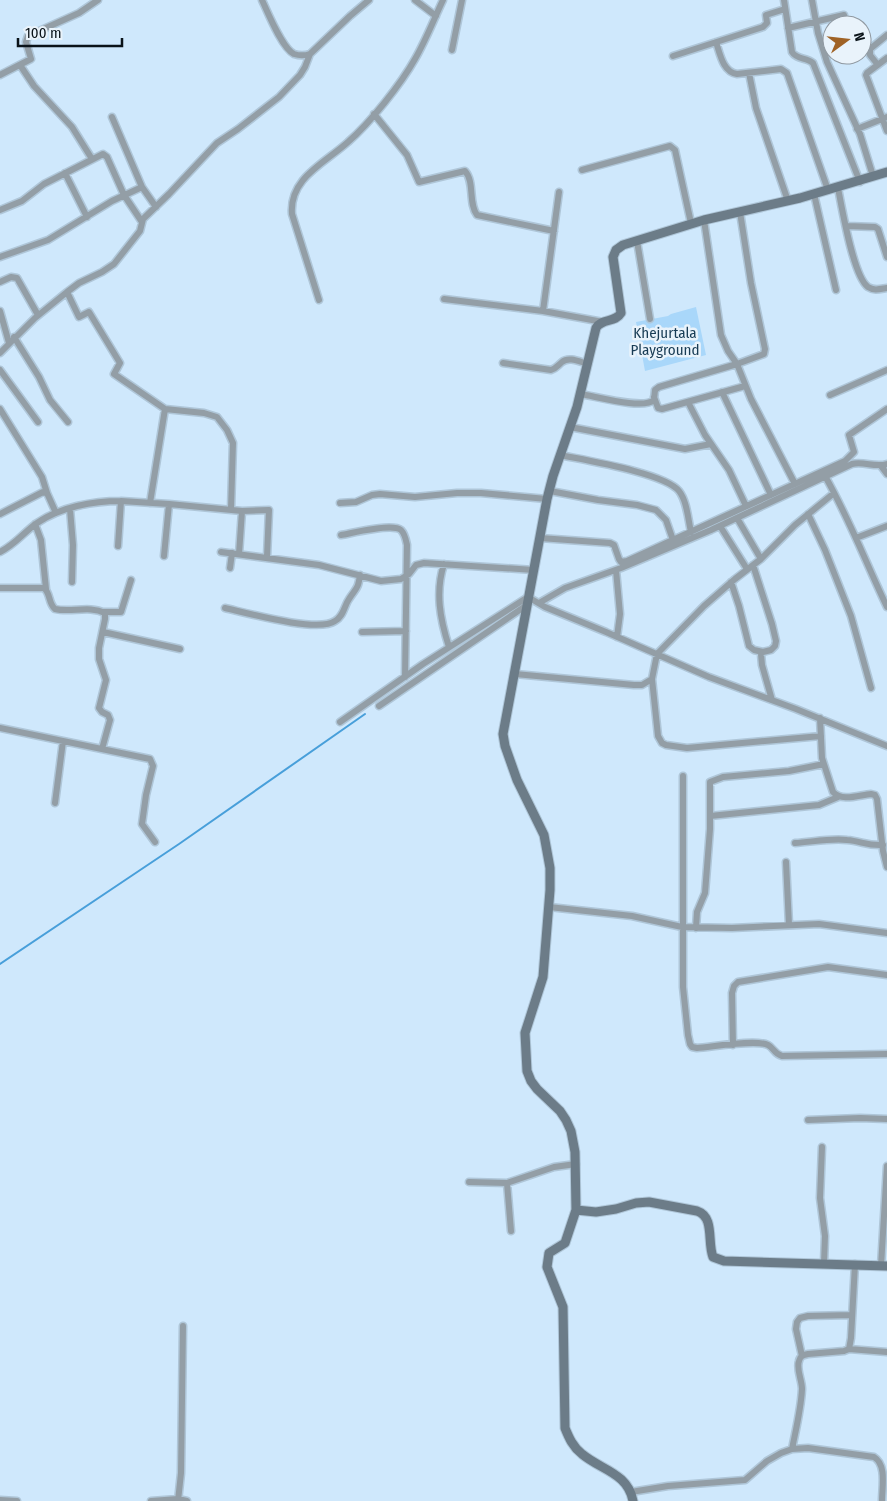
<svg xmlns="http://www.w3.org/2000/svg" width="887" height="1501" font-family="'Fira Sans Condensed',sans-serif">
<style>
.green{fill:#a9d7fa}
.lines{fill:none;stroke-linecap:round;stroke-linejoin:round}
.stream{stroke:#489fda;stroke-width:2}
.street-casing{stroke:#afc6d8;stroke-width:9}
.secondary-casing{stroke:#afc6d8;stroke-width:11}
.street{stroke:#939ea6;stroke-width:6}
.secondary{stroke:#6c7c88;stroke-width:9}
.labels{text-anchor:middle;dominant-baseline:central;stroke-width:5;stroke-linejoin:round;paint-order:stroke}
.park-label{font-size:15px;fill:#183c55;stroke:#e9f3fb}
</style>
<rect width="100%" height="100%" fill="#cfe8fc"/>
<path class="green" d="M696,307L706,355L645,371L636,322L668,316L671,314Z"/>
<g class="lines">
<path class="stream" d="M0,964L179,844L365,714"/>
<g class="street-casing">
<path id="street" d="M262,0C268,13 282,48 294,54C300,56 304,56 310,54L350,16L369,0
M415,0L436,16
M784,0L792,52C797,60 806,57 813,63L860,182
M812,0L818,33L827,62L860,134L873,176
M788,28L844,15
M716,42C720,54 723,72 737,74L781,69L787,73L828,190
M452,50L462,0
M673,56L763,27L767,23L766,15L785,9
M887,58L867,73L866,75L887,131
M20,65L34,86L72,127L92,159
M878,65L870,55V49L887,35
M749,73L756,108L788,201
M0,75L31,59L26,42L28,36L79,13L98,0
M374,114L407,155L419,182L465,171C475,182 468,203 477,215L554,231
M112,117L142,187
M857,129L887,117
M582,170L670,146L675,150L691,223
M65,173L87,217
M838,188C842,208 853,276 868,287C874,291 880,289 887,288
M814,194L836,290
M0,210L22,201L44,184L103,154L107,157L124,195L142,222
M704,220L721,335L728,351L737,364L751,399L795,484
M847,226L875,227L878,229L887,257
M637,241L650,319
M0,257L48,240L112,201L142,187L156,207
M0,282L11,277L17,278L38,315
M67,292L79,317L89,312L120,363L114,374L165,409L204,413L217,417L227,430L233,443L231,509
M444,299L543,311L603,322
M319,300L292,214C289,178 325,163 348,142C370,123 401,84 415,59C426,40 434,19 443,0
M0,311L9,343
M543,311L559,192
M14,337L39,377L50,400L68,422
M0,353L35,318L67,292L79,283L102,272L114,264L140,231L143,219L169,194L217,143L238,129L279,97L300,75L305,67L310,54
M503,363L551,370C557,368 557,366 562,362C569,356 580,362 588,364
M0,370L38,422
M722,392L771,495
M580,394C595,396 643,410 654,400L655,390L659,387L737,364L764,354L765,349L751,283L740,212
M830,395L887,370
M654,397L658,408L662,409L745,386
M688,402L705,435L729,470L746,506
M0,409L42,477L47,493
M570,427L685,449L711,444
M560,455C584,460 665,473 679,491C687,501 688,519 691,532
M881,466L887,474
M825,476C849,518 866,563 887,607
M550,491L598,500L637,505L656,510L666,520L673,540
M121,501L169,504L164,556
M150,503L165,409
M340,503L356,502L372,495L380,494L415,497L457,493H481L547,499
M169,504L242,511L269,510L267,557
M70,509L73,545L72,582
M0,514L43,492L47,493L56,513
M808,514L825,550L851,616L871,688
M737,518L761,559
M35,524L41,540L46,589
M720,526L747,569
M341,535C353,533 392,523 401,530C405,534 406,540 407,545L405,677
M540,538L610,543L614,545L619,559L621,562L627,561L845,461L854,452L849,435L887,409
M856,538L887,526
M0,552C16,544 24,532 37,523C60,507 93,501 121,501L118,546
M221,552L319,565L381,581L401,579L409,574L416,565L424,563L534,570
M239,554L242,511
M444,564C435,592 440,619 449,647
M753,565L772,624L776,641L775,646L771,650L763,652L761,654L762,665L772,700
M230,568L232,553
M616,570L620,614L617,637
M731,582L739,606L749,646L754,650L763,652
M0,588H44C51,594 48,603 55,609C71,613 89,605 105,613V619L99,648V659L106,680L99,708L102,712L108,715L110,720L102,749
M539,603L565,588L621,568L711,530L852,464C864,461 875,468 887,464
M225,608C247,613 318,633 335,621C344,616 344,606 349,599C357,587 358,589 360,575
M103,612H121L131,580
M103,632L180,649
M362,632L406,631
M515,674L634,685H642L652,679L657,654L704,606L735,579L761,559L795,525L834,493
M652,679L658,736L662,743L666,745L687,748L821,736
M379,706L527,605
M820,718L822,758L833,792C842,802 859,795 871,794L875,795L877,799L883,851L887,867
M340,722L423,664L528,597L545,607L606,632L709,677L796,709L887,746
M0,728L150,759L153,766L146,795L142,824L155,842
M683,776V987L688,1035L690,1044L692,1047L697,1048C712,1047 756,1039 768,1045C774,1048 774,1054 782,1056L887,1054
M55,803L63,741
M710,816L819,805L838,797
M795,843C812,842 831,838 847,840C861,841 867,846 883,845
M786,862L789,925
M549,907L632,916L682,927L732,928L819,924L887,933
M696,928L697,912L705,893L710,829V782L723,777L789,771L824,764
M733,1045L732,993L734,986L738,982L828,967L887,975
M808,1120L860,1118L887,1119
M822,1147L820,1198L825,1236L824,1263
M469,1182L507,1183L554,1167L576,1164
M507,1183L511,1231
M881,1266L887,1166
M849,1349L887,1352
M802,1356L796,1329L797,1322L800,1318L808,1316L852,1315
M792,1449C796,1429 801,1409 802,1389C802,1380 796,1369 799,1361C800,1356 803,1355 808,1354L844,1351L849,1349L851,1338L855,1264
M631,1492L668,1486L745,1480L767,1461L781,1453L792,1449L808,1448L874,1457C887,1465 882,1487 882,1501
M0,1500L17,1501
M151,1501L178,1499L187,1501
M178,1501L181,1473L183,1326"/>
</g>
<g class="secondary-casing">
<path id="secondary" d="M576,1210L596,1212L616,1209L636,1203L649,1202L697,1211C715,1217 707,1242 713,1257L724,1261L887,1266
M633,1501C628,1473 601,1470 582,1454C573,1447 569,1438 565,1428L563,1307L547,1267L549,1253L565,1243L576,1210L575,1152L571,1131L566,1120L560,1111L537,1089L531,1081L527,1071L525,1033L543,977L550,890V868L544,835L517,780L505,746L503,734L547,499L553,476L577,407L596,328C602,318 615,323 621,313L613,257L616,250L623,245L704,220L800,198L887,172"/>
</g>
<use href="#street" class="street"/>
<use href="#secondary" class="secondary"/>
</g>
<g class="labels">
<g class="park-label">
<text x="665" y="333">Khejurtala<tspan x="665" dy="17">Playground</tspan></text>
</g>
</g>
<g transform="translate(847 40) rotate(75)"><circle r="24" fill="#e9f3fb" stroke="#9099a1"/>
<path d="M0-4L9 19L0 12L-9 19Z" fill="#9f6225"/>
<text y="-8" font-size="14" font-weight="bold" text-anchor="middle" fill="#0a1319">N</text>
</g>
<path d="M18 38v8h104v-8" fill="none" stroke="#0a1319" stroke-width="2.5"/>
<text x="25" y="38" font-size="15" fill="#0a1319" stroke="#e9f3fb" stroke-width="4" paint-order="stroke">100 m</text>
</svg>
